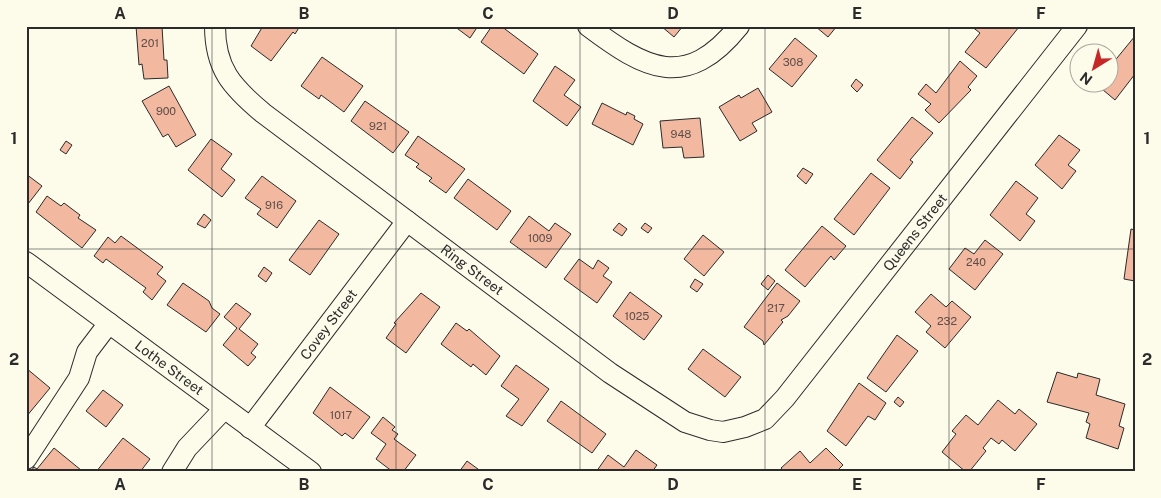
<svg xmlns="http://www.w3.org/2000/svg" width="1161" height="498" font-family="'Public Sans',sans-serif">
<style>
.building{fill:#f2b8a0;stroke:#2b2b2b}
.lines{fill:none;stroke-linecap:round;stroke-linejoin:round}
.minor-casing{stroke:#2b2b2b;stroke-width:22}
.minor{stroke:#fdfbea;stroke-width:20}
.grid{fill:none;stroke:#2b2b2b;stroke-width:1;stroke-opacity:0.55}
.labels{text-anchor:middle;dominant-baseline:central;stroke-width:4;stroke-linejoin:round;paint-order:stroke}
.number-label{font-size:11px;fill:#5d4e48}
.street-label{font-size:14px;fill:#2b2b2b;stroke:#fdfbea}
.neatline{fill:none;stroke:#2b2b2b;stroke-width:2}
.grid-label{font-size:16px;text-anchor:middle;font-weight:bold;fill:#2b2b2b}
</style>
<rect width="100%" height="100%" fill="#fdfbea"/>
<path class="building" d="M136,26H162L164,60H167L168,78L144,79L142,64L139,65Z
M263,26H300L295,34L293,32L271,61L251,46Z
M454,26H478L470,38Z
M492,26H501L538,54L524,74L481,42Z
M661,26H683L674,37Z
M815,26H837L828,37Z
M971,26H1019V27L986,68L965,52L980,33Z
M1135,36V74L1115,100L1096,84L1108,82V69Z
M795,38L817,56L792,87L769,69Z
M322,57L363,86L344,112L321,95L319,99L301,86Z
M960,61L977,76L968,87L971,90L939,123L925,110L931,104L918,94L926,84L936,93Z
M555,66L575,80L564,95L581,107L567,126L533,101Z
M856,79L863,85L857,92L851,86Z
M169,86L196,135L176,147L168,134L163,137L142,101Z
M758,88L772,112L752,123L757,131L740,141L719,107L739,95L741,98Z
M365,101L409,132L393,153L351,121Z
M602,103L626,115L627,112L635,116L634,119L643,124L633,145L592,124Z
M912,117L933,133L910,160L913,162L900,179L877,160Z
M700,118L704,157L684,158L682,147L663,148L660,121Z
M1059,135L1080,150L1068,165L1076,171L1062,189L1035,165Z
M418,136L465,169L446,193L429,181L432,178L416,167L419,164L405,155Z
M211,139L232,154L221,169L235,180L222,197L188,170Z
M66,141L72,145L66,154L60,150Z
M803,168L813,174L806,184L797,176Z
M871,173L890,188L854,235L834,219Z
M26,174L42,186L28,204L26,203Z
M262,176L296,201L277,228L257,214L261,209L245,198Z
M468,179L511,211L497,230L454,198Z
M1016,181L1038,198L1026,214L1035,221L1020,241L990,215Z
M47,196L61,206L64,203L80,215L78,218L96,230L82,248L36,212Z
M204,214L211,220L205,228L197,224Z
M529,216L549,231L555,223L571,234L546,268L510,242Z
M319,220L339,234L310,275L289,260Z
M619,223L627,229L622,236L613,230Z
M645,223L652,228L648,233L641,228Z
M822,226L846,246L834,260L831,256L805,287L785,270Z
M1131,229L1135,230V281L1124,279Z
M703,235L724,252L704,276L684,259Z
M121,236L163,267L157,274L166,281L152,300L143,292L146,288L106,259L103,263L94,256L108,237L115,243Z
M985,240L1003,254L975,290L949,269L965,248L974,254Z
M579,259L593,269L598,260L609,268L603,276L612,282L597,303L564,279Z
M264,267L272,273L266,282L258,276Z
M768,275L775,281L768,290L761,284Z
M695,279L703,284L697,292L690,287Z
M183,283L209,301L212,308L220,314L206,332L167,305Z
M777,283L800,301L788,316L781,320L783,322L764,345L763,341L744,327Z
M630,292L662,316L644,340L613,316Z
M421,293L440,307L406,353L386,338L396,324L394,323Z
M931,294L946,307L952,301L971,317L945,348L926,332L931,326L915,312Z
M236,303L251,314L239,329L258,344L251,353L256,357L248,366L223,345L237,328L224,317Z
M456,323L467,331L469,329L500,356L486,375L473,364L471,367L441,344Z
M897,335L918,351L886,392L867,378Z
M703,349L741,377L725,397L688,369Z
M516,365L549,389L522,426L506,416L519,399L501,386Z
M26,368L50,388L26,417Z
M1057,372L1077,378L1078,373L1100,379L1096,395L1125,404L1119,426L1124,428L1118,449L1086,438L1090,424L1086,422L1089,413L1047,402Z
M859,383L886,403L875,420L868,416L846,446L827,431Z
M330,387L370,417L353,439L345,433L342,436L313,413Z
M103,390L123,405L106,427L86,411Z
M898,397L904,402L900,407L894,402Z
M998,400L1015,414L1019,409L1037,424L1015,451L1002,440L999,444L991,438L983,448L986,451L969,472H966L942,452L956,434L952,431L966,415L978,425Z
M561,401L606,434L592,453L547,421Z
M383,417L395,427L392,430L398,434L394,439L416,455L403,472H393L376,459L386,444L371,433Z
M123,438L150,459L140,472H96Z
M54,448L81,470L80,472H30L34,467L37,469Z
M826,448L843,465L836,472H784L781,468L800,451L810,463Z
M636,450L657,465L652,472H596L608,455L624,467Z
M467,461L482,472H459Z"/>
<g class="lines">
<g class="minor-casing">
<g id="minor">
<path id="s1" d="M215,26C215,69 232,87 263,113L610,373L685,422L710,430L723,432L745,427L765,419L785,398L1077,26"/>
<path d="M588,26C645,69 686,92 739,26"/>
<path id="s2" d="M26,262L311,472"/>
<path id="s3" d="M250,428L407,221"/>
<path d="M26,459L79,378L87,352L109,323"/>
<path d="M172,472L187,448L224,409"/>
</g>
</g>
<use href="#minor" class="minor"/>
</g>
<path class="grid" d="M212,26V472M396,26V472M580,26V472M765,26V472M949,26V472M26,249H1135"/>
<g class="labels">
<g class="number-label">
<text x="150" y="43">201</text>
<text x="793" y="62">308</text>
<text x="166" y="111">900</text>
<text x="378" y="126">921</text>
<text x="681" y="134">948</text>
<text x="274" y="205">916</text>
<text x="540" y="238">1009</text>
<text x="976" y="262">240</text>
<text x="776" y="308">217</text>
<text x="637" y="316">1025</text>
<text x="947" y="321">232</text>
<text x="341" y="415">1017</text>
</g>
<g class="street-label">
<text stroke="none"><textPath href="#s1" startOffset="950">Queens Street</textPath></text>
<text stroke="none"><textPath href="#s1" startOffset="365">Ring Street</textPath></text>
<text stroke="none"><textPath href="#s3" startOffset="130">Covey Street</textPath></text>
<text stroke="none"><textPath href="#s2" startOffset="178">Lothe Street</textPath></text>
</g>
</g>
<rect width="1161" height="498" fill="none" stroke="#fdfbea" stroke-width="55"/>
<g transform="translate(1094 68) rotate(217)"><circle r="24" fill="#fdfbea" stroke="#a9a89e"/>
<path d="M0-4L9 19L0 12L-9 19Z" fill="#c62828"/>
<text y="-8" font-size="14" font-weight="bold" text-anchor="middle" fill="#2b2b2b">N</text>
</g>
<rect x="28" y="28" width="1106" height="442" class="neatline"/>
<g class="grid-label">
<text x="120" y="19">A</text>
<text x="304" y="19">B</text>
<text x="488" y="19">C</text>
<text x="673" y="19">D</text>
<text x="857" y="19">E</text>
<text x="1041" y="19">F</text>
<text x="14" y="144">1</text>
<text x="1147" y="144">1</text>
<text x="14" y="365">2</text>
<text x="1147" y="365">2</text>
<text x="120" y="490">A</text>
<text x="304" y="490">B</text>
<text x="488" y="490">C</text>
<text x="673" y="490">D</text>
<text x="857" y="490">E</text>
<text x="1041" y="490">F</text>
</g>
</svg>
